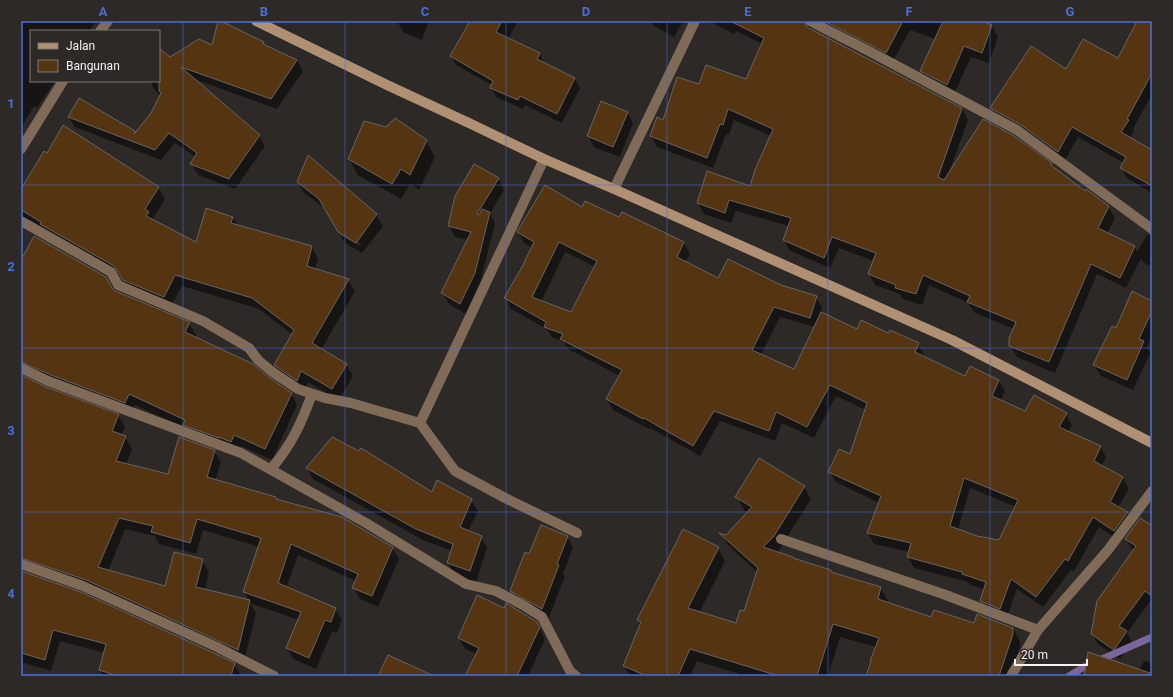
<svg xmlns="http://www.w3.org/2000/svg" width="1173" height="697" font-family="Roboto,sans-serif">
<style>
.shadow{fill:#0007;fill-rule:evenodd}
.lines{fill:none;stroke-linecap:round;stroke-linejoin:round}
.stream{stroke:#7a669b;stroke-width:7}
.building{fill:#553511;stroke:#676461;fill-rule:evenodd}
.minor{stroke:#7f6b58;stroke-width:10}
.secondary{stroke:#b09072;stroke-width:10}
.grid{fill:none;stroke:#486fdd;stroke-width:1;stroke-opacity:0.55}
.neatline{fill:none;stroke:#486fdd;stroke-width:1.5}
.grid-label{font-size:13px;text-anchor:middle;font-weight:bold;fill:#486fdd}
</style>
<rect width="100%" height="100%" fill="#2c2927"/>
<path class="shadow" d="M21,21H96L89,31H31V81H55L37,108L34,106L21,128Z
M397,21H429L422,40L403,32Z
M471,21H518L508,39L540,53L544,64L575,79L580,88L562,123L525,105L523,109L496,97L491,87L492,85L456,65L451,56Z
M651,21H683L674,37L654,26Z
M709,21H979L992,26L998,37L989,63L971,57L953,96L927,82L921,71L935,39L910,30L892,63L813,26L810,30L962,109L968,120L950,170L1051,164L1053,167L1085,193L1108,206L1115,218L1107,234L1135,247L1137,252L1147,235L1152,236V267L1143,262L1141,258L1126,288L1097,274L1055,373L1017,357L1010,345L1014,329L975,313L968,303L929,285L922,305L903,299L900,294L875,285L869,274L874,261L839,248L830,268L790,251L784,240L789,226L736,211L731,223L704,214L698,203L751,187L771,136L734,120L729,135L726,134L713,168L657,147L651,136L663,121L699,86L747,80L762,44L736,31L734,34Z
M1139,21L1152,22V94L1133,129L1134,131L1130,138L1152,151V193L1127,178L1121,168L1124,163L1078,137L1064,162L997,119L992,108L1066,71L1119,60Z
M263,43L265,46L297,60L303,71L277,109L194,79L259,136L265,146L235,189L198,175L192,164L196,157L175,143L161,160L75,127L69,117L134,132L136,134L152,113L161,96L154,89L150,81H159V60L170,59L213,47Z
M627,112L633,123L620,157L594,147L588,136Z
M426,141L435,157L419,190L410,184L401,199L358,175L349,159Z
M309,157L376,215L383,226L362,253L345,243L340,235L360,246L361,244L338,231L327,210L304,193L298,182Z
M498,179L504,190L490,214L495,223L480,284L466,314L449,304L442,293L468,240L455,237L449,226Z
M21,185L23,187H158L165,199L152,220L196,244L233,217L238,226L312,247L318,259L315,270L348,280L355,291L321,350L346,364L353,376L339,400L308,382L304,392L282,377L275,365L293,335L259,309L182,286L170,308L130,292L122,278L48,236L21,216Z
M582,209L620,219L623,213L684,243L690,254L685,262L719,279L781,286L816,297L822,308L821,313L857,331L889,335L918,344L924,355L923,357L966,377L999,380L1005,391L1000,401L1025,412L1066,414L1072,425L1068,432L1100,446L1106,457L1102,466L1123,478L1129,488L1118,508L1128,513L1134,523L1120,541L1099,527L1074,571L1071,570L1043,607L1017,589L1006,619L988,612L982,601L985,590L969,584L968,582L914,568L908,557L909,552L874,544L868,533L879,503L836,482L829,471L850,456L866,410L836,396L814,438L782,423L775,441L720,421L700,456L650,428L649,429L613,410L607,399L620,376L568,349L564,342L552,337L547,329L511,309L505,298L533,248L524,243L518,232ZM565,252L595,267L571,313L541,302ZM780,317L815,327L794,370L761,355ZM970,488L1016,507L1000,541L977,537L958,530Z
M21,254L112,290L115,292L189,323L196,335L194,338L267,377L291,393L297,405L272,460L241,446L237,453L135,405L131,414L23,374L22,377L45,388L118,415L125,427L121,436L125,437L132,449L126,465L169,476L214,451L221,462L215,481L276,498L277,501L392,548L399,559L378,607L360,599L353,587L356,581L298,555L286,588L335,609L342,620L337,633L332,631L316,669L293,659L287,648L299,620L250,603L256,613L244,661L93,591L30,569L23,571L22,572L234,664L241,676H103L100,670L105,653L60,641L51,671L21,662ZM125,529L155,536L159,544L196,554L203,530L259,547L244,592L249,601L205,590L209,572L202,560L166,588L108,571ZM247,609H249L237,655H236Z
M1152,302V335L1147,347L1150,353L1133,390L1101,376L1094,365L1116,329Z
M307,468L471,500L478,511L468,531L481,537L487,548L476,582L454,574L448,563L452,551L423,540L313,479Z
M804,487L811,499L777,553L793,559L831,571L832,573L881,588L888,601L887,604L932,618L1013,628L1020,641V648L1010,676H865L876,647L840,637L828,676H746L697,661L690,676H630L624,666L641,625L638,620L718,548L725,561L699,613L736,624L745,612L758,573L728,545L721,534L726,536L748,513L744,510L737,497Z
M1152,526V601L1151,600L1127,633L1132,642L1120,659L1098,644L1092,634L1134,550L1131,548L1126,539Z
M567,537L573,547L563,574L565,576L548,620L518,602L512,591L530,555Z
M536,622L545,639L528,676H486L477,654L465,649L459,638Z
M1144,661L1152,662V676H1085L1139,670Z"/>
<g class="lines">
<path class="stream" d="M1069,676L1084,667L1152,637"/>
</g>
<path class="building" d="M218,21H221L264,42L263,44L297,60L271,99L181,67L260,135L229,179L190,164L197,153L169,133L155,150L68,117L79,98L135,131L134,134L151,113L161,93L159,91V48L170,57L199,39L212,45Z
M470,21H502L496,32L540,53L537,59L575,78L557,114L520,96L518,100L490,88L493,81L450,56Z
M730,21H804L807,27L962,108L938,177L944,180L983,119L1014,136L1052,163L1051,165L1085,191L1086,189L1109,206L1098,228L1135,246L1120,278L1091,264L1049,362L1009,346V338L1016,322L967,302L970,296L923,275L916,294L895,288L896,285L868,274L876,253L832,237L824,258L783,240L791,218L729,200L725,213L697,203L707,171L750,186L755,170L773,129L728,109L723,125L720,124L707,158L650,136L657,117L663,120L677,77L699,84L706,65L746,79L764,38Z
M824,21H903L886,53Z
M943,21H982L992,25L982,53L964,46L947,85L920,71Z
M1137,21H1152V73L1138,99L1127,119L1129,120L1121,132L1152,150V186L1120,168L1126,157L1072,127L1058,152L1021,125L990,108L1031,46L1066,69L1083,39L1118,58Z
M601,101L628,112L613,147L587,136Z
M395,118L427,140L410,175L401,169L392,184L348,159L364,121L386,127Z
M63,125L159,187L145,209L149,212L146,216L196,242L206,208L233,217L231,223L312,246L307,266L349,279L312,343L347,364L332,389L301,371L297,381L274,365L294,330L252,298L175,275L164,297L123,280L114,266L40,224L41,222L21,210V189L44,151L47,153Z
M308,155L377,214L356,243L338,232L319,199L297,182Z
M474,164L499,178L477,214L479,215L482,209L490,212L475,273L460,304L441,293L471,232L448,226L455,196Z
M545,185L582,207L585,201L619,217L622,212L684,242L677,257L718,278L728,259L781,285L817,296L810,318L774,307L752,350L794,369L821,312L857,329L861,320L888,333L890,330L919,343L915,352L965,376L970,366L999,380L992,396L1025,411L1034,395L1067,413L1059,427L1101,446L1094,461L1123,477L1110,502L1128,512L1114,531L1093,517L1068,561L1065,559L1036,597L1011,579L1000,609L980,601L986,582L962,574V572L907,557L911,543L867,533L881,496L828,472L839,449L850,454L867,403L830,385L807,427L776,412L769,431L714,411L693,446L644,418L643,419L606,399L622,370L560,339L563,334L544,327L546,322L504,298L522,267L534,242L517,232ZM559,242L597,261L571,312L532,297ZM964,478L1018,500L999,540L977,536L950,526Z
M34,236L106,277L112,288L115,291L190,322L185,332L253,364L267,376L292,393L265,449L234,435L231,442L219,437V438L183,425L185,420L129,394L125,403L51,375L21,362V260Z
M1132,291L1152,301V311L1139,339L1144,341L1127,380L1093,365L1112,326L1116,328Z
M21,375L46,387L119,414L112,431L126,436L116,461L168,474L179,437L215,450L207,477L276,497V499L342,517L393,547L372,596L352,588L358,574L291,544L278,583L336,608L331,622L325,620L309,658L286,648L301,612L243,592L261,538L197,519L190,543L151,532L153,526L119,518L98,567L165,586L174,552L203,559L196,587L250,600L238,650L86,580L21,558Z
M332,437L359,451L361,448L432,492L437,480L472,499L460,527L482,536L470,571L447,563L453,544L416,529L306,468Z
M759,458L805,486L774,536L763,547L793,557V558L831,570V572L881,587L878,599L931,617L934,610L974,623L977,614L1013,628V634L999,676H866L871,661H870L879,638L833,624L817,676H779L690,649L678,676H647L623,666L641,622L637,620L683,529L719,547L688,608L736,623L740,610L744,611L758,568L719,533L726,535L752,507L735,497Z
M1140,518L1151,525L1152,524V596L1145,591L1119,626L1127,631L1114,650L1091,634L1097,601L1136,546L1125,539Z
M541,525L568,536L557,564L559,565L542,609L510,591L525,552L529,554Z
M21,571L81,592L214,653L235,663L231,676H118L99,670L106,644L53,630L45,660L21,653Z
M477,595L504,608L506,603L537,622L540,627L517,676H465L479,648L458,638Z
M1088,652L1150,673V676H1084Z
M388,655L434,676H378Z"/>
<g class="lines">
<path class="minor" d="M810,21L867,50L1017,130L1152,229
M100,31L108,21
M21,149L63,81
M544,159L420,423L455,471L507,499L577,533
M614,189L695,21
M21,221L111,272L118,285L203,321L249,348L258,360L271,371L298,389L325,398L351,403L420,423
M21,368L48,381L241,453L366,523L466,584L496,591L523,605L542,617L570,671L576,676
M271,469C292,444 301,424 312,394
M781,539L943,594L1038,630
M21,564L83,586L217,647L274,676
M1011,676L1038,630L1108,550L1152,491"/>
<path class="secondary" d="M256,21L387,85L469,123L544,159L614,189L952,340L1152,443"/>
</g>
<path class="grid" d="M183,21V676M345,21V676M506,21V676M667,21V676M828,21V676M990,21V676M21,185H1152M21,348H1152M21,512H1152"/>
<rect width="1173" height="697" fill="none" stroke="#2c2927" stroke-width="44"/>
<rect x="30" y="30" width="130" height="52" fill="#2c2927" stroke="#7c7977"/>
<rect x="38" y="43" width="20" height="6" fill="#b09072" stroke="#7c7977"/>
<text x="66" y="50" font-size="12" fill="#f3f2f0">Jalan</text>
<rect x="38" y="60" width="20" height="12" fill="#553511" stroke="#7c7977"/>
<text x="66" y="70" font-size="12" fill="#f3f2f0">Bangunan</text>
<path d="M1015 659v6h72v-6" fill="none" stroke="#f3f2f0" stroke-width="2"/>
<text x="1021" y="659" font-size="12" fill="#f3f2f0" stroke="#2c2927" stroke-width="3" paint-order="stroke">20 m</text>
<rect x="22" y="22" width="1129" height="653" class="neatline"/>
<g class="grid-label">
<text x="103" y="16">A</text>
<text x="264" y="16">B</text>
<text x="425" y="16">C</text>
<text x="586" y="16">D</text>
<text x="748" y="16">E</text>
<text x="909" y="16">F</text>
<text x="1070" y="16">G</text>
<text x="11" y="108">1</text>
<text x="11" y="271">2</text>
<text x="11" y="435">3</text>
<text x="11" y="598">4</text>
</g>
</svg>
